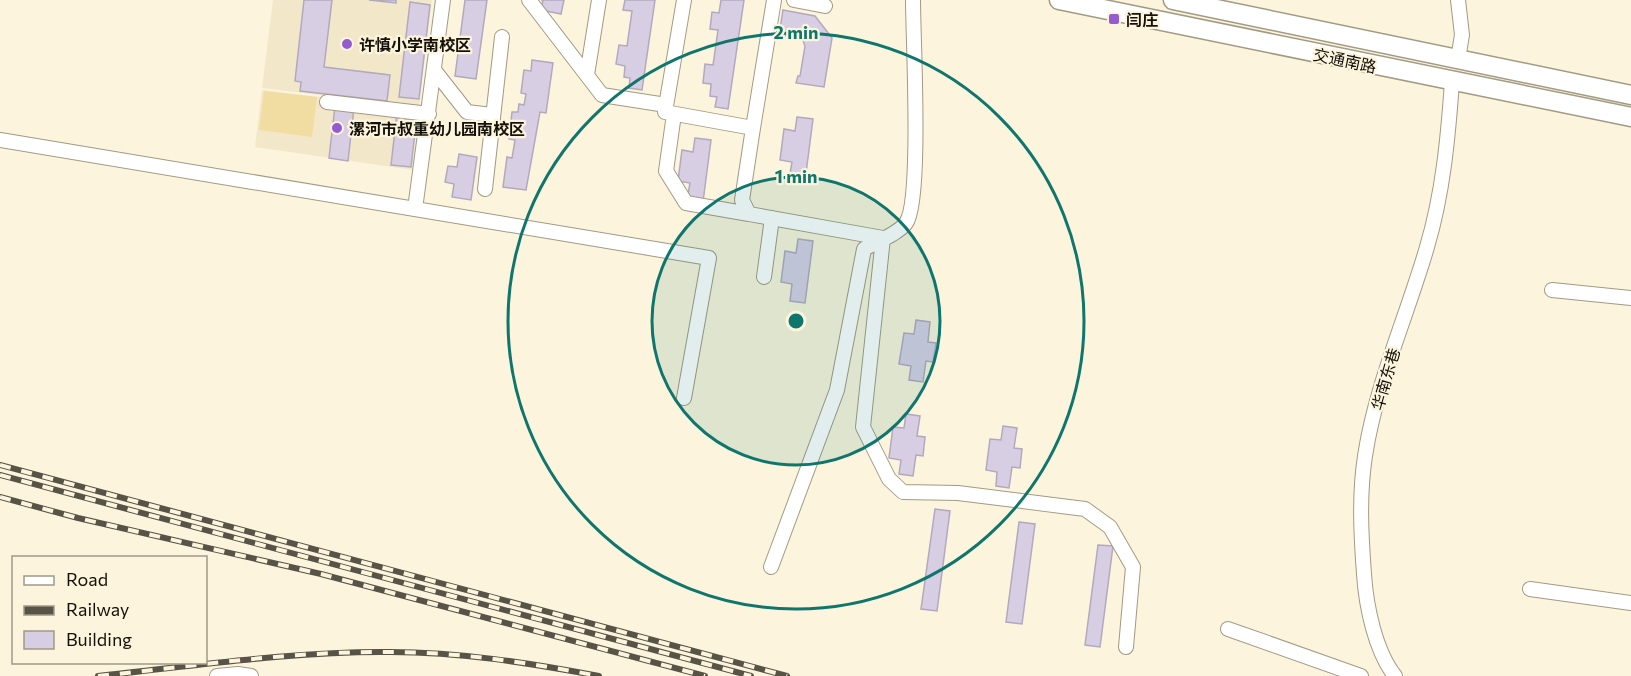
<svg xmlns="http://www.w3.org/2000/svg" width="1631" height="676" font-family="Commissioner,'Noto Sans SC',sans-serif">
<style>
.built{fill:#f2e8c9}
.green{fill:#f1dca1}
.building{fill:#d7cee4;stroke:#b2a9bf;stroke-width:1.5}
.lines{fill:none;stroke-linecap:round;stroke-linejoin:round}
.minor-casing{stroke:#a29a84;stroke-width:16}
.major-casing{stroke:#a29a84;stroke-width:21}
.minor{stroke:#fff;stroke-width:14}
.major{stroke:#fff;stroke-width:18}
.rail-casing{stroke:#575347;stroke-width:6}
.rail{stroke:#fcf4dc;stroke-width:4;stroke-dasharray:11;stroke-linecap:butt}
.ring{fill:none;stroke:#0f766e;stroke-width:3}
.poi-dot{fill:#955bd3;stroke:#fcf4dc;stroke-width:2}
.labels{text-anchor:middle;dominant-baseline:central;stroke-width:4.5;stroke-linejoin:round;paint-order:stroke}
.poi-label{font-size:16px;font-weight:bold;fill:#131109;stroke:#fcf4dc;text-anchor:start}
.street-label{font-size:16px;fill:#131109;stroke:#fcf4dc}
.centre{fill:#0f766e;stroke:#fcf4dc;stroke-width:3}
.ring-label{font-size:18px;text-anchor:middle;font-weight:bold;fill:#0f766e;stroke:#fcf4dc;stroke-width:4.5;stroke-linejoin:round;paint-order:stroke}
</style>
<rect width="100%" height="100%" fill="#fcf4dc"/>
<path class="built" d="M273,0H432L419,107L262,88Z
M262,90L419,109L413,170L255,147Z"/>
<path class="green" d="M264,91L317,97L312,137L259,130Z"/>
<path class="building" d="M304,0H332L324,67L390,75L387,101L300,91L301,82L295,81Z
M369,0H396V3Z
M465,0H487L476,79L455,76Z
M541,0H564L561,14L541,10L543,0Z
M625,0H655L642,90L629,88L630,78L624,77L625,66L616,64L619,45L627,46L632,11L623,10Z
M721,0H744L728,109L715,107L717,97L710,96L711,84L703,83L705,64L713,65L718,30L710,29L712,12L719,13Z
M410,2L430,5L419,99L399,97Z
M783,10L815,16L832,38L824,87L796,83L798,76H800L805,46L801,35L786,33V36L779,35Z
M532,60L553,63L546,113L540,112L526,190L503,187L507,157L512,158L515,140L509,139L512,112H518L519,104L524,105L526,94L521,93L524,70L531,71Z
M335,106L354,108L348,161L329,158Z
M397,113L417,115L411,167L391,165Z
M797,117L813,119L805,181L789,179L792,162L780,160L784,129L795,131Z
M695,138L711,140L703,202L687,200L690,183L678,181L682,150L693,152Z
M459,154L477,157L471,200L452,197L454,184L445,182L448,166L457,167Z
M798,239L813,241L805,303L790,301L792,284L781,282L785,251L796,253Z
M916,320L930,322L928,342L936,343L933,362L926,361L923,382L909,380L911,366L899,364L904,333L914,334Z
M906,414L920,416L917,436L925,437L923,456L916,455L913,476L899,474L901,460L889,458L893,427L904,428Z
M1003,426L1017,428L1014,448L1022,449L1020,468L1012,467L1009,488L996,486L997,472L986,470L990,439L1001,440Z
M935,509L950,511L937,611L921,609Z
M1019,522L1035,524L1022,624L1006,622Z
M1098,545L1113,546L1100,647L1085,645Z"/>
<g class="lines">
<g class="minor-casing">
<path id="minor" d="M529,0L602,95L666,105
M684,0L665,112L753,128L742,200L749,214L883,238L863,427L889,479L903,492L958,493L1085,509L1110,527L1133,567L1126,647
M794,0L825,6
M1458,59L1462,35L1458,0
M434,70L467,112L492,115
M587,75L599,0
M327,102L429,114
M674,114L666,171L686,203L749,214
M753,128L774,0
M0,140L415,209L443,0
M485,189L502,37
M415,209L709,258L684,398
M764,277L772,218
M1552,290L1631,298
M771,567L837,390L864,249C876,242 898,234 906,223C922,201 913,37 913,0
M1530,589L1631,603
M1228,629L1361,676
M217,676L238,674L251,676
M1395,676C1375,651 1366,605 1364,574C1361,534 1359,495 1365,456C1376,384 1407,316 1427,247C1443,193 1448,138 1452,82"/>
</g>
<g class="major-casing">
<path id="major" d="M1059,0L1631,117
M1173,0L1631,95"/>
</g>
<use href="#minor" class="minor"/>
<use href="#major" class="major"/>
<g class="rail-casing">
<path id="rail" d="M0,465L787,676
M0,475L751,676
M0,497L78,518L321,574L705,676
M98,676C195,666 292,651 390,652C460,652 530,663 599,676"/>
</g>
<use href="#rail" class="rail"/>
</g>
<circle cx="796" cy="321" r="144" fill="#0f766e" fill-opacity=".12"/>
<g class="ring">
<circle cx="796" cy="321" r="144"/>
<circle cx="796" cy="321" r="288"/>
</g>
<g class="poi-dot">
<rect x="1108" y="13" width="12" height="12" rx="3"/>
<circle cx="347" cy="44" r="6"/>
<circle cx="337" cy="128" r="6"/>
</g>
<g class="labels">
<g class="poi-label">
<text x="1126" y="19">闫庄</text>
<text x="359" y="44">许慎小学南校区</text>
<text x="349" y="128">漯河市叔重幼儿园南校区</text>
</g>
<g class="street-label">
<text transform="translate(1345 60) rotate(12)">交通南路</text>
<text transform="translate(1385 379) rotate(-74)">华南东巷</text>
</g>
</g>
<circle cx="796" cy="321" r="9" class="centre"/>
<g class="ring-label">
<text x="796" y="39">2 min</text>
<text x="796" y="183">1 min</text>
</g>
<rect x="12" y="556" width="195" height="108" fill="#fcf4dc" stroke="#9f9988" stroke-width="1.5"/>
<rect x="24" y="576" width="30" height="9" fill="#ffffff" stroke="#9f9988" stroke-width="1.5"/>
<text x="66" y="586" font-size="18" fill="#131109">Road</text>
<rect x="24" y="606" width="30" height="9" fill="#575347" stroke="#9f9988" stroke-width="1.5"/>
<text x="66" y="616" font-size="18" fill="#131109">Railway</text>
<rect x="24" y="631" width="30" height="18" fill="#d7cee4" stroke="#9f9988" stroke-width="1.5"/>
<text x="66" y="646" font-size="18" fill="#131109">Building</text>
</svg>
